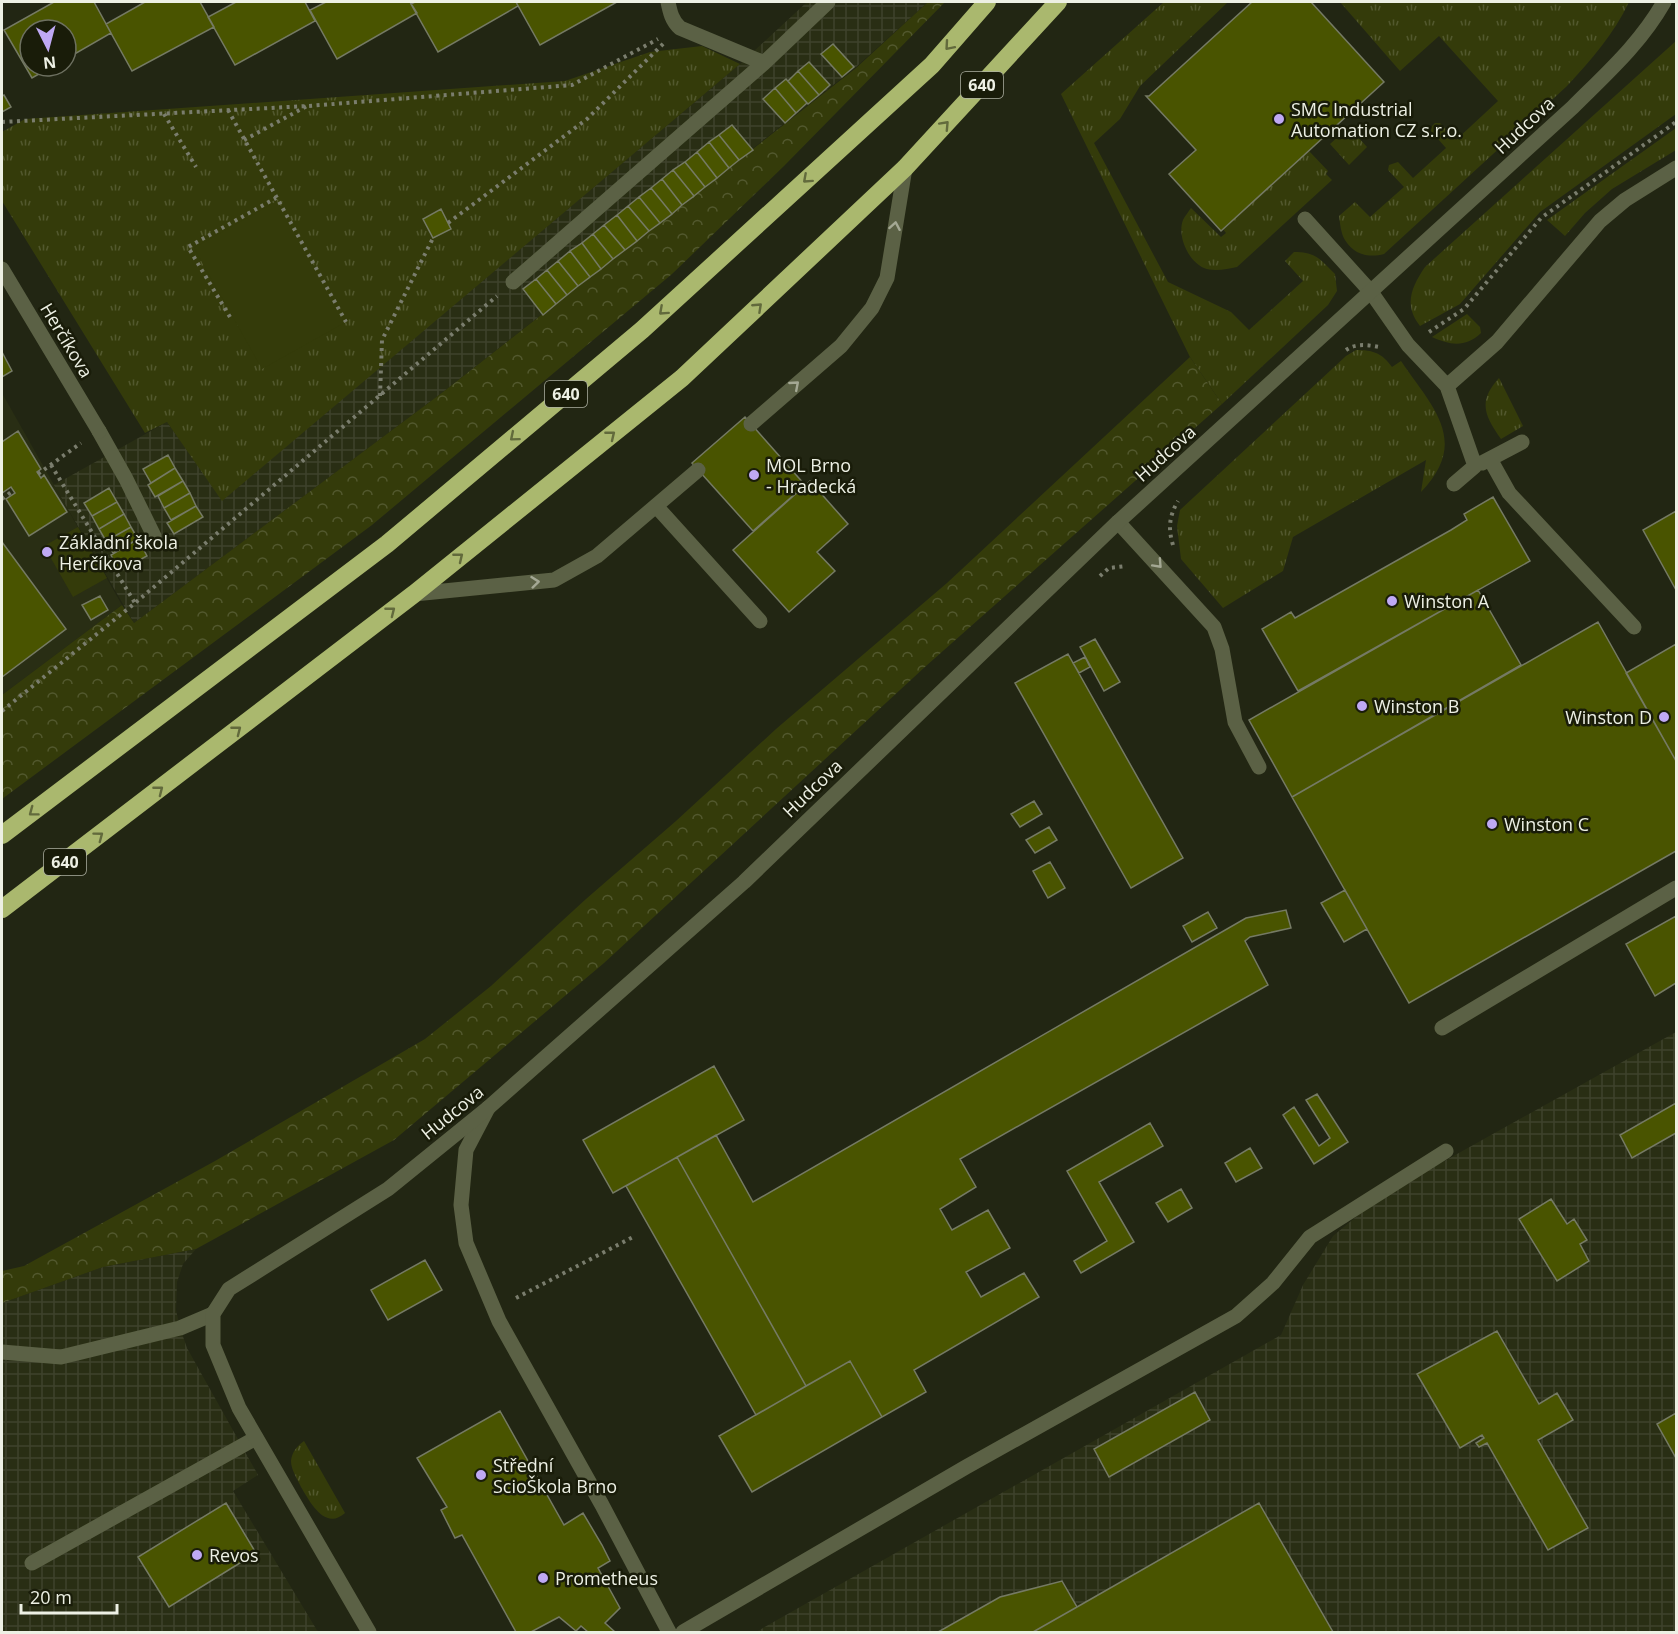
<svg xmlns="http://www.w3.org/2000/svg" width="1678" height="1634" font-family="'Open Sans',sans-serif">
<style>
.built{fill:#292e14}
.industrial{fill:url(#industrial-grid)}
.grass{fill:url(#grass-tufts)}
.forest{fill:url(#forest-crowns)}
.garden{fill:#343b0a}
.building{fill:#495400;stroke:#757a64;stroke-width:1.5}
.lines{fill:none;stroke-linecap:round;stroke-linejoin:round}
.path{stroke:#7a7d6d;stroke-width:4;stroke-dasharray:3 4.5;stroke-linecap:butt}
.lane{stroke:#5b6145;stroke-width:15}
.street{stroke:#5b6145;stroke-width:15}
.highway{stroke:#aab86e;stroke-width:18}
.oneway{stroke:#626a3c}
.oneway2{stroke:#a4a894}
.poi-dot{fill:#bfa9f4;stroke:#191c09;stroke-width:2}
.labels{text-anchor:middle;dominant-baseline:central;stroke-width:5;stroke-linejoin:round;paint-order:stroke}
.shield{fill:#191c09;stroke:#adb0a2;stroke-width:1.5}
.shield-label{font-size:16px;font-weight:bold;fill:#edf0e4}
.poi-label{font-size:18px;fill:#edf0e4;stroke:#191c09;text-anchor:start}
.street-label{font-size:18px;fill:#edf0e4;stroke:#191c09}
</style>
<defs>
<pattern id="industrial-grid" width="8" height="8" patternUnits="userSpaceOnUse" patternTransform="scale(1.5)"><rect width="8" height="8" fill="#292e14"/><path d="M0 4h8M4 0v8" fill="none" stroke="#3e422b"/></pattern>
<pattern id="grass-tufts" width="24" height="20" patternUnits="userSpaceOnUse" patternTransform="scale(1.5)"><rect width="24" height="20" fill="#343b0a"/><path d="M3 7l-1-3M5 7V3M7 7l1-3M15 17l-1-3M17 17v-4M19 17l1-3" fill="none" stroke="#52582e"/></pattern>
<pattern id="forest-crowns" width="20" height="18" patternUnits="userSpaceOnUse" patternTransform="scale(1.5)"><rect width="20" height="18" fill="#343b0a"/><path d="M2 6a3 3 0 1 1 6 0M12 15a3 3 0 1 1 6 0" fill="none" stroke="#52582e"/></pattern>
</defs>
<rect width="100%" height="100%" fill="#222613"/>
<path class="built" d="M2,393L122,605L2,695Z"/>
<path class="industrial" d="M807,2H928L856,67L443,392L134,623L54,485L167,422L222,500L740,64Z
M1676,1032V1632H756L1281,1335L1303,1285L1333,1236L1380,1197Z
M196,1249L183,1264L177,1282L176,1310L180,1328L187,1348L258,1475L233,1491L318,1632H2V1303L103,1267Z"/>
<path class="grass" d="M1164,2H1228L1140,86L1120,119L1094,143L1168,282L1231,312L1249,330L1303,281L1285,261L1294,252C1316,252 1321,260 1335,274L1337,291L1328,305L1222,404L1190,357L1061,94Z
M1340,2H1629C1614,34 1591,60 1567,86L1384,254C1369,258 1354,255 1345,240C1341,234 1340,223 1339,216L1355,202L1370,217L1404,187L1388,170L1389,165L1398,162L1413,178L1446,148L1431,131L1432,126L1435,123H1440L1456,140L1498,101L1439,36L1400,71Z
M1676,41V114L1540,212L1460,304L1420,326C1403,305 1412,286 1425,267Z
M702,46L740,64L222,501L167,422L145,433L2,201V132L25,119L565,81L650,52Z
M1349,127L1367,147L1349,165L1330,144Z
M1676,128V150L1612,189L1585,213L1565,236L1547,220Z
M1309,151L1328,171L1326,174L1332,180L1237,267C1227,269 1214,272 1204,268C1188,261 1177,236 1183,220C1185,216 1189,211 1191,208L1221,237L1226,233L1223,229Z
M1467,314L1480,327L1481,333C1465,348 1450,345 1432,337Z
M1356,350C1373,350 1382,353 1392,367L1401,361C1433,408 1470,441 1421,492L1426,460L1293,537L1283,571L1223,608L1181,559L1177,526L1180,510L1346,356Z
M1499,378L1523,426L1501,439C1484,415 1478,401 1499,378Z
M304,1441L345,1513C325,1531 310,1502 301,1487C297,1478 291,1470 291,1461C292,1452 297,1446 304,1441Z"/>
<path class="forest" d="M928,2H945L784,166L672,274L372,525L2,799V695L122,605L134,623L443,392L856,68Z
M1190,357L1222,404L926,666L604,963L394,1140L196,1249L103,1267L2,1303V1271L24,1266L215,1161L425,1039L491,986L586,899L676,821L776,729L947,583Z"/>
<path class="garden" d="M277,201L346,322L262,369L194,248Z
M78,527L107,578L73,597L44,546Z"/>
<path class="building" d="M54,2H94L111,33L66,59V30H30V66H53L32,78L4,30Z
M145,2H200L214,27L132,71L106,24Z
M236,2H305L315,21L235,65L208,17Z
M326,2H410L417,13L337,59L310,10Z
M415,2H516L518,6L438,52L411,4Z
M516,2H617L540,45Z
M1252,2H1311L1384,82L1221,231L1169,174L1196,150L1146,96H1149Z
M833,44L854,67L842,77L821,54Z
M809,62L830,85L819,95L798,71Z
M798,71L819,95L808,104L788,81Z
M786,79L807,103L796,113L775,88Z
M775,88L796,113L785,123L763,99Z
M4,95L11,107L2,112V96Z
M732,125L753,150L739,160L719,135Z
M719,135L739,160L729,168L709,142Z
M709,142L729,168L717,178L697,152Z
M697,152L717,178L705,187L685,162Z
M685,162L705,187L694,196L673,170Z
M673,170L694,196L682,205L662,179Z
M662,179L682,205L672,214L651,188Z
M651,188L672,214L660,223L639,197Z
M639,197L660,223L649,231L628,206Z
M628,206L649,231L637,241L617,215Z
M441,209L451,229L433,238L423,219Z
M617,215L637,241L625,250L604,225Z
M604,225L625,250L613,259L593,234Z
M593,234L613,259L601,269L582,243Z
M582,243L601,269L590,277L570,251Z
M570,251L590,277L578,286L558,261Z
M558,261L578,286L567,295L547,270Z
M547,270L567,295L556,304L536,279Z
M536,279L556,304L543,315L523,289Z
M2,352L12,371L2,377Z
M745,417L805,485L753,531L692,463Z
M18,431L41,469L37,472L41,478L44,475L67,512L29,536L6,499L15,493L11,487L2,493V442Z
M168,455L175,468L151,483L143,469Z
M175,468L183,481L155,497L148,485Z
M183,481L190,493L164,508L158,496Z
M810,481L848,524L817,552L835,571L789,612L733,550Z
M109,488L117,502L92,516L84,503Z
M190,493L196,506L171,520L164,508Z
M1493,497L1530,561L1298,691L1262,629L1291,612L1295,618L1451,530L1467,520L1464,514Z
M117,502L124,514L99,529L92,516Z
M196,506L203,517L174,534L167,523Z
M1676,511V590L1643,530Z
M124,514L131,527L106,541L99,529Z
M131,527L138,539L113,553L106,541Z
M138,539L147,556L119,571L111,555Z
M2,542L66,629L2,677Z
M1478,590L1521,665L1292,797L1249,720Z
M100,596L108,610L91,620L82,605Z
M1598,622L1676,761V851L1409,1003L1292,797Z
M1095,639L1120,682L1104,691L1080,647Z
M1676,644V761L1626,673Z
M1068,654L1183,858L1131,888L1015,683Z
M1085,657L1090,667L1079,673L1073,663Z
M1034,801L1042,814L1020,827L1011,814Z
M1049,827L1057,840L1035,853L1026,840Z
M1050,862L1065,888L1048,898L1033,871Z
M1345,890L1367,929L1344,942L1321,903Z
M1286,910L1291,928L1250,937L1245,941L1268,985L960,1159L976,1187L940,1209L952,1230L988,1210L1010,1248L966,1272L981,1297L1024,1273L1039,1297L914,1370L926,1392L882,1417L850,1361L806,1386L677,1157L716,1135L753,1202L1246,918Z
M1208,912L1217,928L1192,942L1183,926Z
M1676,916V983L1655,996L1626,944Z
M714,1066L744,1120L613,1193L583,1140Z
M1317,1094L1348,1142L1314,1164L1283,1115L1294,1107L1319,1146L1330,1138L1306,1100Z
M1676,1103V1133L1632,1158L1620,1135Z
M1150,1123L1163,1146L1099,1182L1134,1242L1081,1273L1074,1261L1107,1241L1067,1171Z
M1250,1148L1262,1168L1236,1182L1225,1163Z
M677,1157L806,1386L756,1415L626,1186Z
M1181,1189L1192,1208L1168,1222L1156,1203Z
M1551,1199L1567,1224L1574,1219L1587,1240L1580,1244L1589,1261L1557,1281L1519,1219Z
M425,1260L442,1290L388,1320L371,1290Z
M1497,1331L1539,1404L1557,1393L1573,1420L1538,1440L1588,1528L1548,1550L1487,1443L1479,1447L1476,1443L1484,1438L1482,1435L1460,1448L1417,1374Z
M850,1361L882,1417L752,1492L719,1436Z
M1195,1392L1210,1420L1109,1477L1094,1449Z
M500,1411L564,1525L583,1513L602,1545L610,1561L598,1568L620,1608L605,1623L615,1632H588L581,1626L576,1631L559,1617L531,1632H516L462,1535L455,1538L441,1510L447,1507L417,1458Z
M1676,1413V1458L1657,1424Z
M226,1503L256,1553L169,1607L138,1557Z
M1259,1503L1333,1632H1033L1077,1607Z
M1062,1581L1077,1607L1033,1632H938L1000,1597Z"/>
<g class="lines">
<path class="path" d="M228,110L346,322
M164,114L196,167
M2,122L308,106L572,85L658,39
M244,140L307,106
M448,223L587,119L664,43
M230,317L188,247L276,198
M1429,332L1464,309L1541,218L1676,122
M1346,350C1356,343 1368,345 1379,347
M380,396L382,340L433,238
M51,465L135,603
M38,474L81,443
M2,499L14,490
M1173,545C1168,529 1169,516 1178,501
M1100,576L1109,568L1126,566
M2,711L135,603L497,296
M516,1298L633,1237"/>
<path class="lane" d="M668,2C670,12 672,21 680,28L764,63L828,2
M1305,219L1371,292L1408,345L1447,386L1497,342L1600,221L1625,200L1676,168
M513,282L764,63
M1447,386L1475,466L1454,484
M751,424L841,346L872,308L887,278L905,168
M99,431L126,479L154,536
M1490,459L1509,493L1634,627
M1482,463L1522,442
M656,506L760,621
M1118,522L1214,627L1222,649L1235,722L1259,767
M414,594L554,580L597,556L698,470
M1442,1028L1676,888
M488,1108L466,1150L461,1205L466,1243L499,1321L602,1505L669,1632
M2,1352L61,1357L180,1328L213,1314
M32,1563L256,1438
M683,1632L966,1467L1236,1316L1273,1283L1310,1237L1446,1151"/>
<path class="street" d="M2,269L99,431
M369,1632L239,1408L213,1345V1314L229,1289L388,1189L488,1108L744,882L1118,522L1573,107C1607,73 1640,44 1664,2"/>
<path class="highway" d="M2,835L387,544L642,330L932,65L987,2
M2,909L414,594L682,378L905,168L1058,2"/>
</g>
<defs><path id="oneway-chevron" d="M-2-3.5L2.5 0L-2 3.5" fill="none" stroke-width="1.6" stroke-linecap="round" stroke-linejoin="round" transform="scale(1.5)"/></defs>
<g class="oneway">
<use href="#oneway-chevron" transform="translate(949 46) rotate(131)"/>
<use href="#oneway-chevron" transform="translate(945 125) rotate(-47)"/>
<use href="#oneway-chevron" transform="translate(807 179) rotate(138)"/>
<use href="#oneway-chevron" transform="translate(758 307) rotate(-43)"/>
<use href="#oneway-chevron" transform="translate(663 311) rotate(138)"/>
<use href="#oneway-chevron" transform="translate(611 435) rotate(-39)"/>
<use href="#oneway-chevron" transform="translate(514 437) rotate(140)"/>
<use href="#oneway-chevron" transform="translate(459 557) rotate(-39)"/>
<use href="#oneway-chevron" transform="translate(391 611) rotate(-38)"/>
<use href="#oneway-chevron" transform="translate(237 730) rotate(-38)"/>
<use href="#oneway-chevron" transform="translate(159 790) rotate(-38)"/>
<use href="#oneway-chevron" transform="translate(33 812) rotate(143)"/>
<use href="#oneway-chevron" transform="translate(99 836) rotate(-37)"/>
</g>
<g class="oneway2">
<use href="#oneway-chevron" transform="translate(895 226) rotate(-80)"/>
<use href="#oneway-chevron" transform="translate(795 385) rotate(-41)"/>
<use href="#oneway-chevron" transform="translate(1158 564) rotate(47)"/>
<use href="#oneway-chevron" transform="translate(535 582) rotate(-6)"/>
</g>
<g class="poi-dot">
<circle cx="1279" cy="119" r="6"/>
<circle cx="754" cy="475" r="6"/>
<circle cx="47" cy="552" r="6"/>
<circle cx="1392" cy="601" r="6"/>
<circle cx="1362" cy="706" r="6"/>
<circle cx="1664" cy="717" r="6"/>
<circle cx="1492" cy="824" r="6"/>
<circle cx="481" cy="1475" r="6"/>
<circle cx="197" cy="1555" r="6"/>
<circle cx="543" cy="1578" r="6"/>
</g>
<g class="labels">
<g class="shield">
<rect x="961" y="72" width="42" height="26" rx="4.5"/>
<rect x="545" y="381" width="42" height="26" rx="4.5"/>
<rect x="44" y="849" width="42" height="26" rx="4.5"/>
</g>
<g class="shield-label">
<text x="982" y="85">640</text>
<text x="566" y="394">640</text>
<text x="65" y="862">640</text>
</g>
<g class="poi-label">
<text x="1291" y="109">SMC Industrial<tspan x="1291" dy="21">Automation CZ s.r.o.</tspan></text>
<text x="766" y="465">MOL Brno<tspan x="766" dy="21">- Hradecká</tspan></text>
<text x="59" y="542">Základní škola<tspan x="59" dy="21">Herčíkova</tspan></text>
<text x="1404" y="601">Winston A</text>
<text x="1374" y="706">Winston B</text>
<text x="1652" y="717" text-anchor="end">Winston D</text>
<text x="1504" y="824">Winston C</text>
<text x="493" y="1465">Střední<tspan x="493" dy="21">ScioŠkola Brno</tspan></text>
<text x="209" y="1555">Revos</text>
<text x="555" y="1578">Prometheus</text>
</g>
<g class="street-label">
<text transform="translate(1524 125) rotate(-43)">Hudcova</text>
<text transform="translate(67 340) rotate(59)">Herčíkova</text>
<text transform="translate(1165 453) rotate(-42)">Hudcova</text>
<text transform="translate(812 788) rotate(-44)">Hudcova</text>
<text transform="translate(452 1112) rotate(-39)">Hudcova</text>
</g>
</g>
<rect width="1678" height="1634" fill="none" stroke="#edf0e4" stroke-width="6"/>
<g transform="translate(48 48) rotate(174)"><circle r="28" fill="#191c09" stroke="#6e7161" stroke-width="1.5"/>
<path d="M0-4.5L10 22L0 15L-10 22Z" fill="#bfa9f4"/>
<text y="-9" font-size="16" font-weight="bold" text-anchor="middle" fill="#edf0e4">N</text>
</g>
<path d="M21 1604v9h96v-9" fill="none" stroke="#edf0e4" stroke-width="3"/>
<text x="30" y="1604" font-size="18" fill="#edf0e4" stroke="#191c09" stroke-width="4.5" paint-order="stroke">20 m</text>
</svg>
